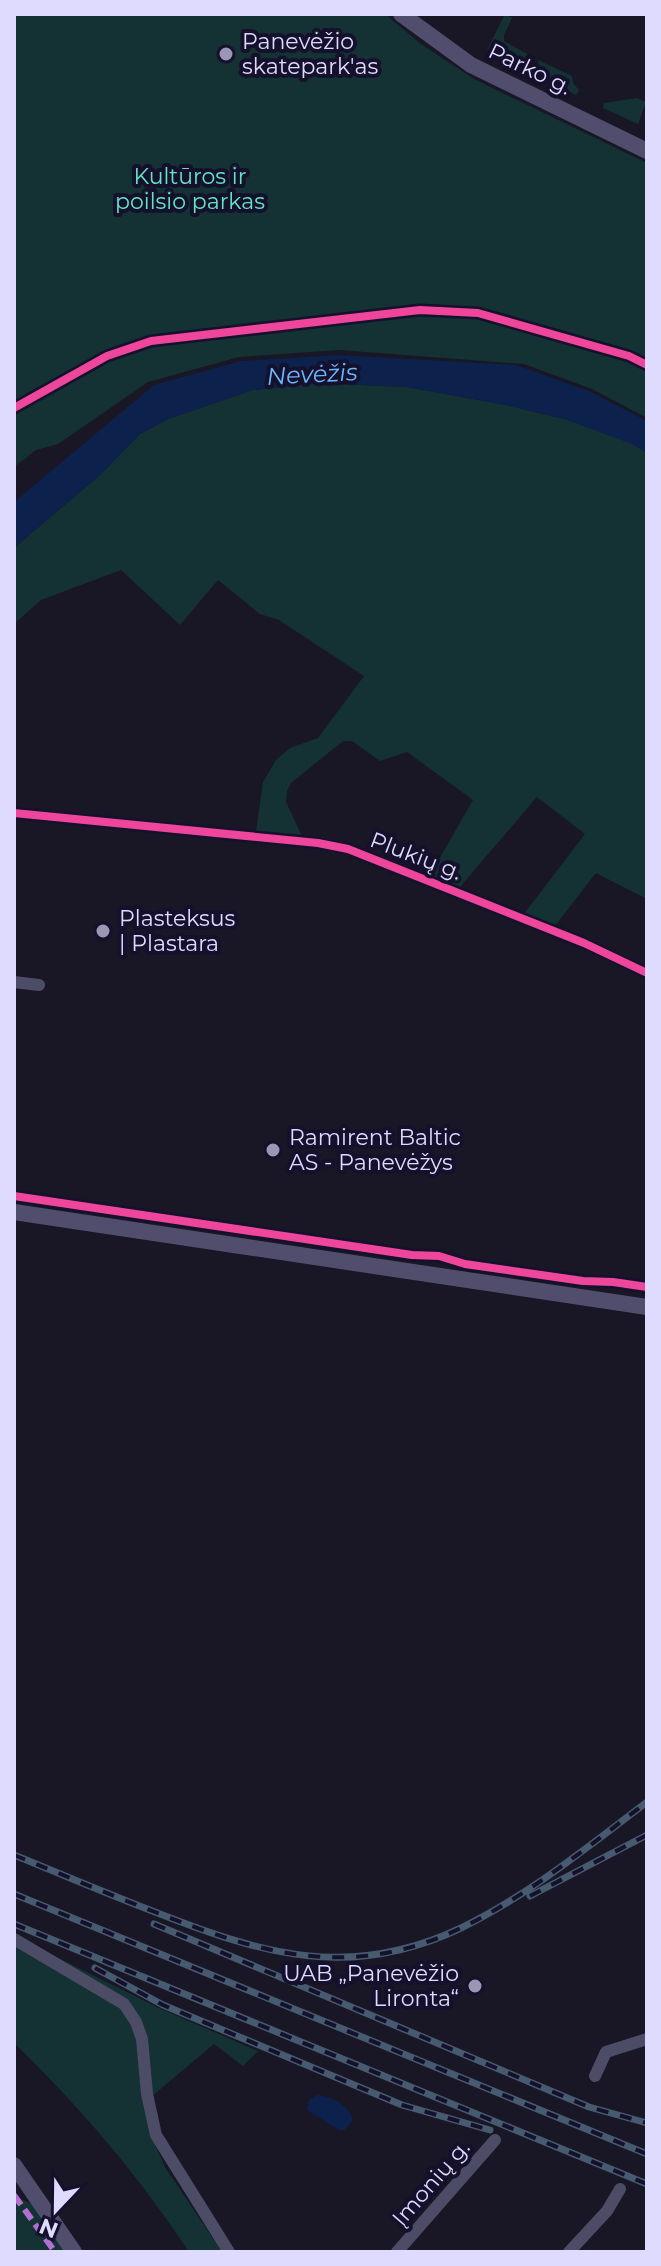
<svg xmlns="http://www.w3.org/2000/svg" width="661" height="2266" font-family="Montserrat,sans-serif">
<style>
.green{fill:#143233}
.water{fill:#0c224c}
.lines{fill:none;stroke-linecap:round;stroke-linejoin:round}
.minor{stroke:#4d4c66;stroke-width:12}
.secondary{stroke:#504e6c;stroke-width:16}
.rail-casing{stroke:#465b6f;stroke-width:7}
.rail{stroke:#15102c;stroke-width:4;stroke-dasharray:12;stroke-linecap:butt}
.quiet{stroke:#b36fd0;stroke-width:6;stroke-dasharray:12 6;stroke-linecap:butt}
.cycleway-casing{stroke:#15102c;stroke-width:13}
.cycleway{stroke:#ed469a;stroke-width:8}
.poi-dot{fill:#9a96b3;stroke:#15102c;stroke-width:3}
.labels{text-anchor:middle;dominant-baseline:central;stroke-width:8;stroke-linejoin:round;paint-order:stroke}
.poi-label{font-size:22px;fill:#dfdbff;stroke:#15102c;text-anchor:start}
.street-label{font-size:22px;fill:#dfdbff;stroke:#15102c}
.park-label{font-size:22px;fill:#61e5c6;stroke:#15102c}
.water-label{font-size:24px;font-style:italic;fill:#69b7ff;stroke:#15102c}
</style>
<rect width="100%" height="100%" fill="#191626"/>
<path class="green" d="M14,14H385L421,44L474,79L647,163V418L592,389L524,364L339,350L239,357L148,382L58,444L36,450L14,467Z
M505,14L512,18L504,35V41L529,55L526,60L509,62L487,50Z
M538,60L572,76L573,83L579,90L576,95L542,78Z
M637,98L646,102L638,124L603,108L604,103Z
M317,383L407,387L506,405L568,420L633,444L647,453V899L596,873L554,927L524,914L585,834L537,797L460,887L430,875L473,800L407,752L380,761L352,741H343L291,783L287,791L286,802L302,836L256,831L263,782L276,760L290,748L318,738L364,676L279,620L260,614L218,580L180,625L121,570L41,600L14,624V548L100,475L140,434L168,419L253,390Z
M14,1936L161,2009L258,2051L243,2066L214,2044L145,2102L153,2140L165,2167L222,2252H189C139,2176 80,2107 14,2043Z
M21,2199L35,2205L66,2252H14V2200Z"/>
<path class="water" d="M340,355L516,365L591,392L647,421V453L632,444L568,420L506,405L407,387L317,383L253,390L168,419L140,434L100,475L14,548V502L154,385L241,361Z
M317,2095C331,2096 350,2106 353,2120L345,2130H339L307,2110L309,2100Z"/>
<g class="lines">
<path class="minor" d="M14,813L318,843L348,849L584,943L647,973
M14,982L39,985
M14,1939L124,2004L136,2022L142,2039L147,2094L156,2135L229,2252
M595,2076L606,2052L647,2039
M397,2252L495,2140
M569,2252L607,2211L620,2189"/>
<path class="secondary" d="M401,14L471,65L647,151
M14,1212L647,1307
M14,2165L74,2252"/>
<g class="rail-casing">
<path id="rail" d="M14,1855C61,1874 108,1894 155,1912C262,1954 350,1981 461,1928C526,1897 589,1846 647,1802
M14,1894L647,2154
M530,1896L647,1835
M14,1924L647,2184
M154,1924L589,2107L647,2123
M95,1968L163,2005L402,2105L490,2130"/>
</g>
<use href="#rail" class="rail"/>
<path class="quiet" d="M14,2195L55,2252"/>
<g class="cycleway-casing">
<path id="cycleway" d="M14,408L107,356L151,341L420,310L478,313L629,356L647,365
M14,813L318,843L348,849L584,943L647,973
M14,1196L412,1255L439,1256L465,1264L583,1281L613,1282L647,1287"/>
</g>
<use href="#cycleway" class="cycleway"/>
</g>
<g class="poi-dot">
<circle cx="226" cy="54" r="8"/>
<circle cx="103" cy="931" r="8"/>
<circle cx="273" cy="1150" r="8"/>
<circle cx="475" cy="1986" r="8"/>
</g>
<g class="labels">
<g class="poi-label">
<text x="242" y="41">Panevėžio<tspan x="242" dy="25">skatepark'as</tspan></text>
<text x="119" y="918">Plasteksus<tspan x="119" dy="25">| Plastara</tspan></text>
<text x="289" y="1137">Ramirent Baltic<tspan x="289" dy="25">AS - Panevėžys</tspan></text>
<text x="459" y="1973" text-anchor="end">UAB „Panevėžio<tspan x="459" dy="25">Lironta“</tspan></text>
</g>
<g class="street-label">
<text transform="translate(530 69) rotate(26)">Parko g.</text>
<text transform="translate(416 856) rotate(21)">Plukių g.</text>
<text transform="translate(431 2183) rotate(-49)">Įmonių g.</text>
</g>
<g class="park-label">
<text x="190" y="176">Kultūros ir<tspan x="190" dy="25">poilsio parkas</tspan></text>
</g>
<g class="water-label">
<text transform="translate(312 374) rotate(-3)">Nevėžis</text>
</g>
</g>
<rect width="661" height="2266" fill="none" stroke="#dfdbff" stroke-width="32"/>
<g transform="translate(56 2210) rotate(202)" stroke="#15102c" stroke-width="6" paint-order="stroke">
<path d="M0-6L14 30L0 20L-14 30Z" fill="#dfdbff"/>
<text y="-12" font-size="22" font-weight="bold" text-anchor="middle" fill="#dfdbff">N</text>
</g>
</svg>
